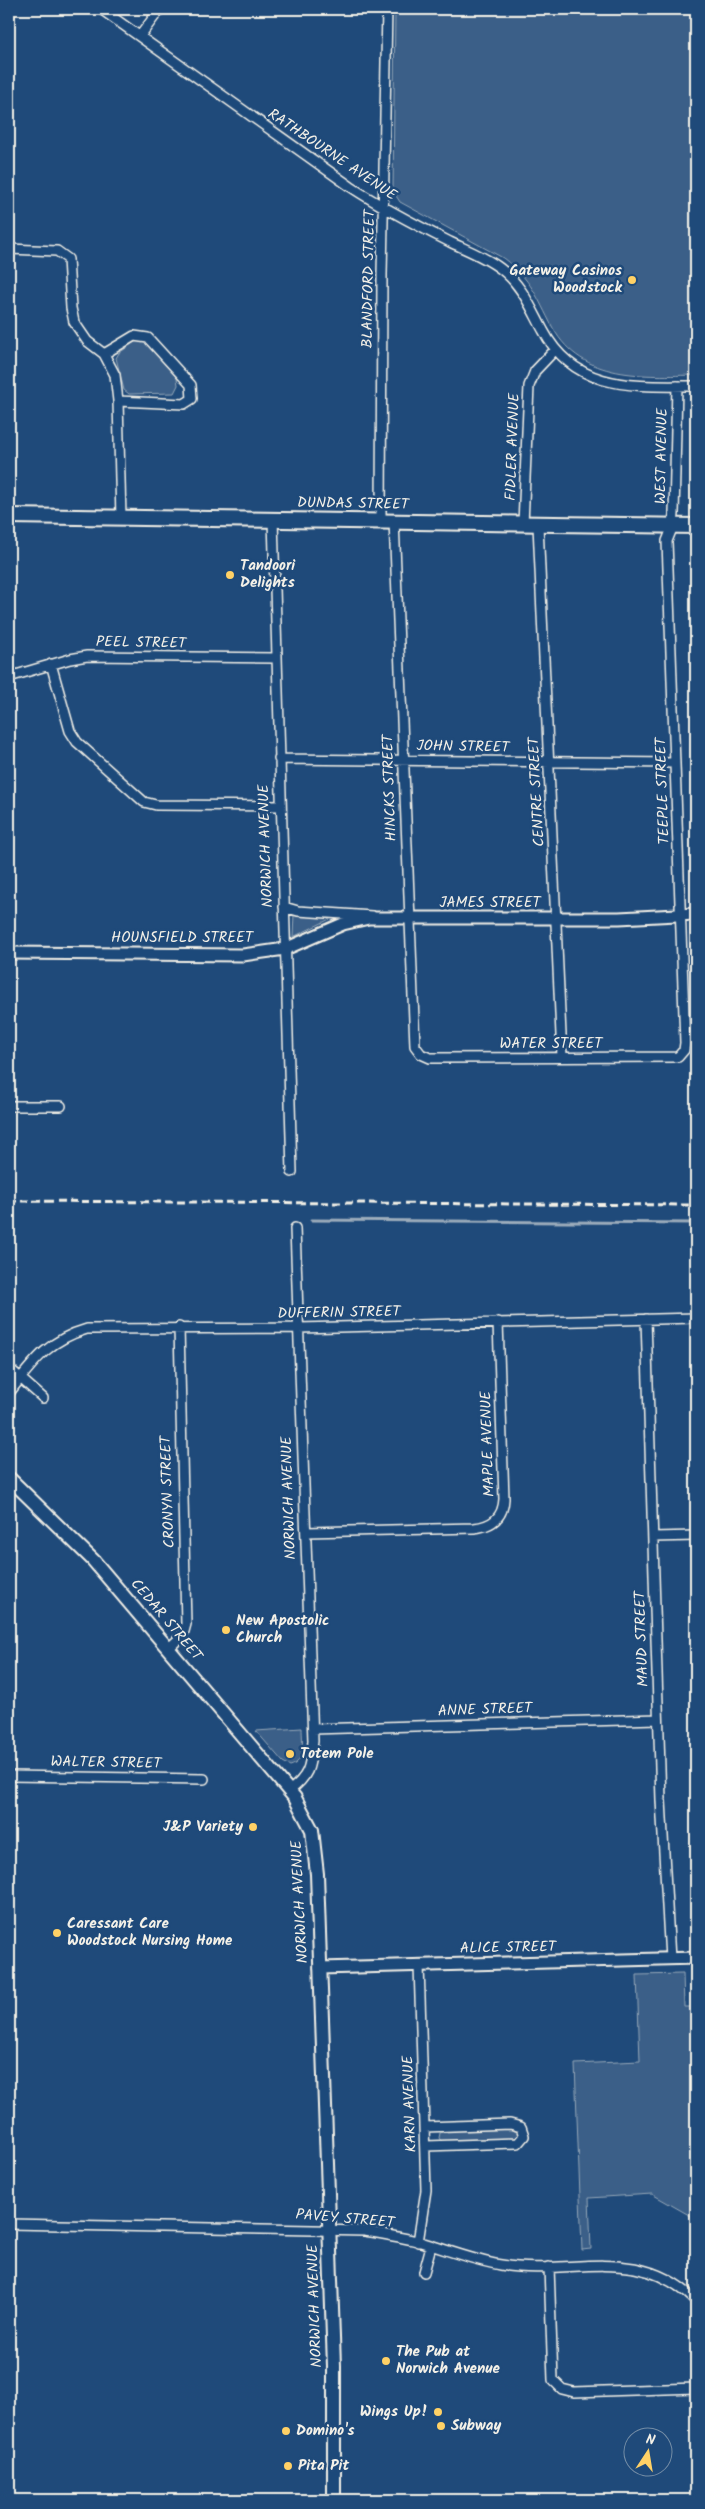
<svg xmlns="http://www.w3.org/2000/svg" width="705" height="2509" font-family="Kalam,sans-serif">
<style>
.green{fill:#3a5f88;stroke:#97a8b8}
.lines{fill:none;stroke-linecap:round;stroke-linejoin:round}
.stream{stroke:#9cacbb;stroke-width:3}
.minor-casing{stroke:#f4f1e8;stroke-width:12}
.tertiary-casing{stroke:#f4f1e8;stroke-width:15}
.secondary-casing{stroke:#f4f1e8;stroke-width:16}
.primary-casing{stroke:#f4f1e8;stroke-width:18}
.minor{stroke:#1f4a7a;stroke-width:9}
.tertiary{stroke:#1f4a7a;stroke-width:11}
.secondary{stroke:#1f4a7a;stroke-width:12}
.primary{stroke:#1f4a7a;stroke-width:14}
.rail{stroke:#f4f1e8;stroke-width:3;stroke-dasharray:8 4;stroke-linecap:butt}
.poi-dot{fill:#ffd166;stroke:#1f4a7a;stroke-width:2}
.labels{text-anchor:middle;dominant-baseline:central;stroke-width:5;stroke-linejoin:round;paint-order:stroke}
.street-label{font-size:15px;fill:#f4f1e8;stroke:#1f4a7a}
.poi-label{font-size:15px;font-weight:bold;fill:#f4f1e8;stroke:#1f4a7a;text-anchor:start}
</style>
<rect width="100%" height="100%" fill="#1f4a7a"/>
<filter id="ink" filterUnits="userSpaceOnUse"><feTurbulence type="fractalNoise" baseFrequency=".02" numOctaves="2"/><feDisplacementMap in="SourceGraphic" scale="10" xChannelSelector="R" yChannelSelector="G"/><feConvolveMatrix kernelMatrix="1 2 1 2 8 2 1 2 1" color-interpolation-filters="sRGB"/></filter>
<g filter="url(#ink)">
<path class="green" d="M395,9H696V375C645,376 582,381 553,328C536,296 533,281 503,258L400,202L393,191Z
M136,341L146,343L177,378L178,385L174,393L129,394L124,390L116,358L119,353Z
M294,914L334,917L293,937Z
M302,1728C302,1741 306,1762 290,1766L283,1762L256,1731Z
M683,1974L684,2007H696V2219L652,2194L589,2198L591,2249L582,2250L575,2064L640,2061L637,1975Z
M512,2129L518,2132L517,2139L442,2142L439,2138L440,2133L445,2131Z"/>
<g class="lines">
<path class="stream" d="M311,1220L696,1223"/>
<g class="minor-casing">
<path id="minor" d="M101,9L351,187C383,208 416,225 450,242C467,250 486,257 501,269C522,285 531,308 543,330C575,392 636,386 696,386
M140,36L160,9
M9,249L57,251L68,259L71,308L74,322L87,341L104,354L115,375L118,401L121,518
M104,354L134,336L148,338L191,385L192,399L184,404L118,401
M273,519L292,1172
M381,520L382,275L387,9
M394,520L415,1046L421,1054L430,1058L678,1057L684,1050L685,1043L667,541L673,526L674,514L677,386
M523,524L529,386L535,371L555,350
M538,525L562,1057
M51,664L70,731L77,742L144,802L156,805L280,806
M9,677L70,659L87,656L276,658
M279,759L675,763
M284,907L298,911L372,916
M9,1106H61
M646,1319L661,1800L670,1959
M9,1368L43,1398
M9,1393C33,1362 48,1340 87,1329L299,1328L696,1318
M307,1532L474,1528C492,1526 503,1518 504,1499L498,1322
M653,1537L696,1536
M169,1648L183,1635L186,1624L179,1327
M313,1729L658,1719
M9,1776L204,1779
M289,1791C310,1776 310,1766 313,1741L295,1228
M425,2127L510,2124L521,2127L524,2136L518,2143L426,2146
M9,2224L365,2231C382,2234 400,2237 417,2241C445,2249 472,2260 501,2265C571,2277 637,2242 696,2301
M418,2242L426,2190L419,1965
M549,2267L553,2380L562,2389L574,2392L696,2388
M424,2272L431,2246"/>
</g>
<g class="tertiary-casing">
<path id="tertiary" d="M9,953L243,955L285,949L343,924L369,918H619L696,914
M320,1968L696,1958"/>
</g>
<g class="secondary-casing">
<path id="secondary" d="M9,1478L93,1560L295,1798L312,1830L317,1874L334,2366V2500"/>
</g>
<g class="primary-casing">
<path id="primary" d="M9,516L696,526"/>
</g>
<use href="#minor" class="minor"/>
<use href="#tertiary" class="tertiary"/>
<use href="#secondary" class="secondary"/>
<use href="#primary" class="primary"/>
<path class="rail" d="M9,1201L696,1205"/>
</g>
</g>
<g class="poi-dot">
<circle cx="632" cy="280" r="5"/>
<circle cx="230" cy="575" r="5"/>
<circle cx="226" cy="1630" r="5"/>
<circle cx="290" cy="1754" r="5"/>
<circle cx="253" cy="1827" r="5"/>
<circle cx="57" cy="1933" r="5"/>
<circle cx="386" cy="2361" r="5"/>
<circle cx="438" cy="2412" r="5"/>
<circle cx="441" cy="2426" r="5"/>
<circle cx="286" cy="2431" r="5"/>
<circle cx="288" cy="2466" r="5"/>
</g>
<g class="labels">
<g class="street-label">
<text transform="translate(332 155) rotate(34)">RATHBOURNE AVENUE</text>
<text transform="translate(369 279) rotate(-89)">BLANDFORD STREET</text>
<text transform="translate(513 447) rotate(-88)">FIDLER AVENUE</text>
<text transform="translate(662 456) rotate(-89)">WEST AVENUE</text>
<text transform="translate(353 504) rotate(1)">DUNDAS STREET</text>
<text transform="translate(141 643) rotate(1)">PEEL STREET</text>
<text transform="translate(463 747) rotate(1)">JOHN STREET</text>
<text transform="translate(390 788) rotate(-92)">HINCKS STREET</text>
<text transform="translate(663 791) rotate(-92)">TEEPLE STREET</text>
<text transform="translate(537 792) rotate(-93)">CENTRE STREET</text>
<text transform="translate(266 846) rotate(-92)">NORWICH AVENUE</text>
<text x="490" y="903">JAMES STREET</text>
<text x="182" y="938">HOUNSFIELD STREET</text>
<text x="551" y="1044">WATER STREET</text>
<text transform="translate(339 1313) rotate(-1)">DUFFERIN STREET</text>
<text transform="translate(488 1444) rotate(-92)">MAPLE AVENUE</text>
<text transform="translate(168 1492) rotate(-92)">CRONYN STREET</text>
<text transform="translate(289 1498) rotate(-92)">NORWICH AVENUE</text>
<text transform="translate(166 1620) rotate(50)">CEDAR STREET</text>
<text transform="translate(642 1639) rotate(-92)">MAUD STREET</text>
<text transform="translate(485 1710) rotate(-2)">ANNE STREET</text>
<text transform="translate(106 1763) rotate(1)">WALTER STREET</text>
<text transform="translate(300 1902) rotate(-93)">NORWICH AVENUE</text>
<text transform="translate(508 1948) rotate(-1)">ALICE STREET</text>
<text transform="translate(410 2104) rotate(-92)">KARN AVENUE</text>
<text transform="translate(345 2219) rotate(5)">PAVEY STREET</text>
<text transform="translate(315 2306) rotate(-92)">NORWICH AVENUE</text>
</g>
<g class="poi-label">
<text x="622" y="271" text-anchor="end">Gateway Casinos<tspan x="622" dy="17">Woodstock</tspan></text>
<text x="240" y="566">Tandoori<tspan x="240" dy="17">Delights</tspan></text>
<text x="236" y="1621">New Apostolic<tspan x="236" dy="17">Church</tspan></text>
<text x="300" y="1754">Totem Pole</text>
<text x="243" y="1827" text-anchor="end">J&amp;P Variety</text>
<text x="67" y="1924">Caressant Care<tspan x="67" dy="17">Woodstock Nursing Home</tspan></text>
<text x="396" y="2352">The Pub at<tspan x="396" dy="17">Norwich Avenue</tspan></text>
<text x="428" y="2412" text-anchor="end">Wings Up!</text>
<text x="451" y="2426">Subway</text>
<text x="296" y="2431">Domino's</text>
<text x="298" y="2466">Pita Pit</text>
</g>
</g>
<rect width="705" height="2509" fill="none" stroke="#1f4a7a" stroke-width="30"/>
<rect x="15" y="15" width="675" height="2479" fill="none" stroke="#f4f1e8" stroke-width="2" filter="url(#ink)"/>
<g transform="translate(648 2452) rotate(12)"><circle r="24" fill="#1f4a7a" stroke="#748da6"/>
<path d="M0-4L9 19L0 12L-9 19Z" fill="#ffd166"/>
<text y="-8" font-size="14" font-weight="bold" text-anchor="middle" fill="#f4f1e8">N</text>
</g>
</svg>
